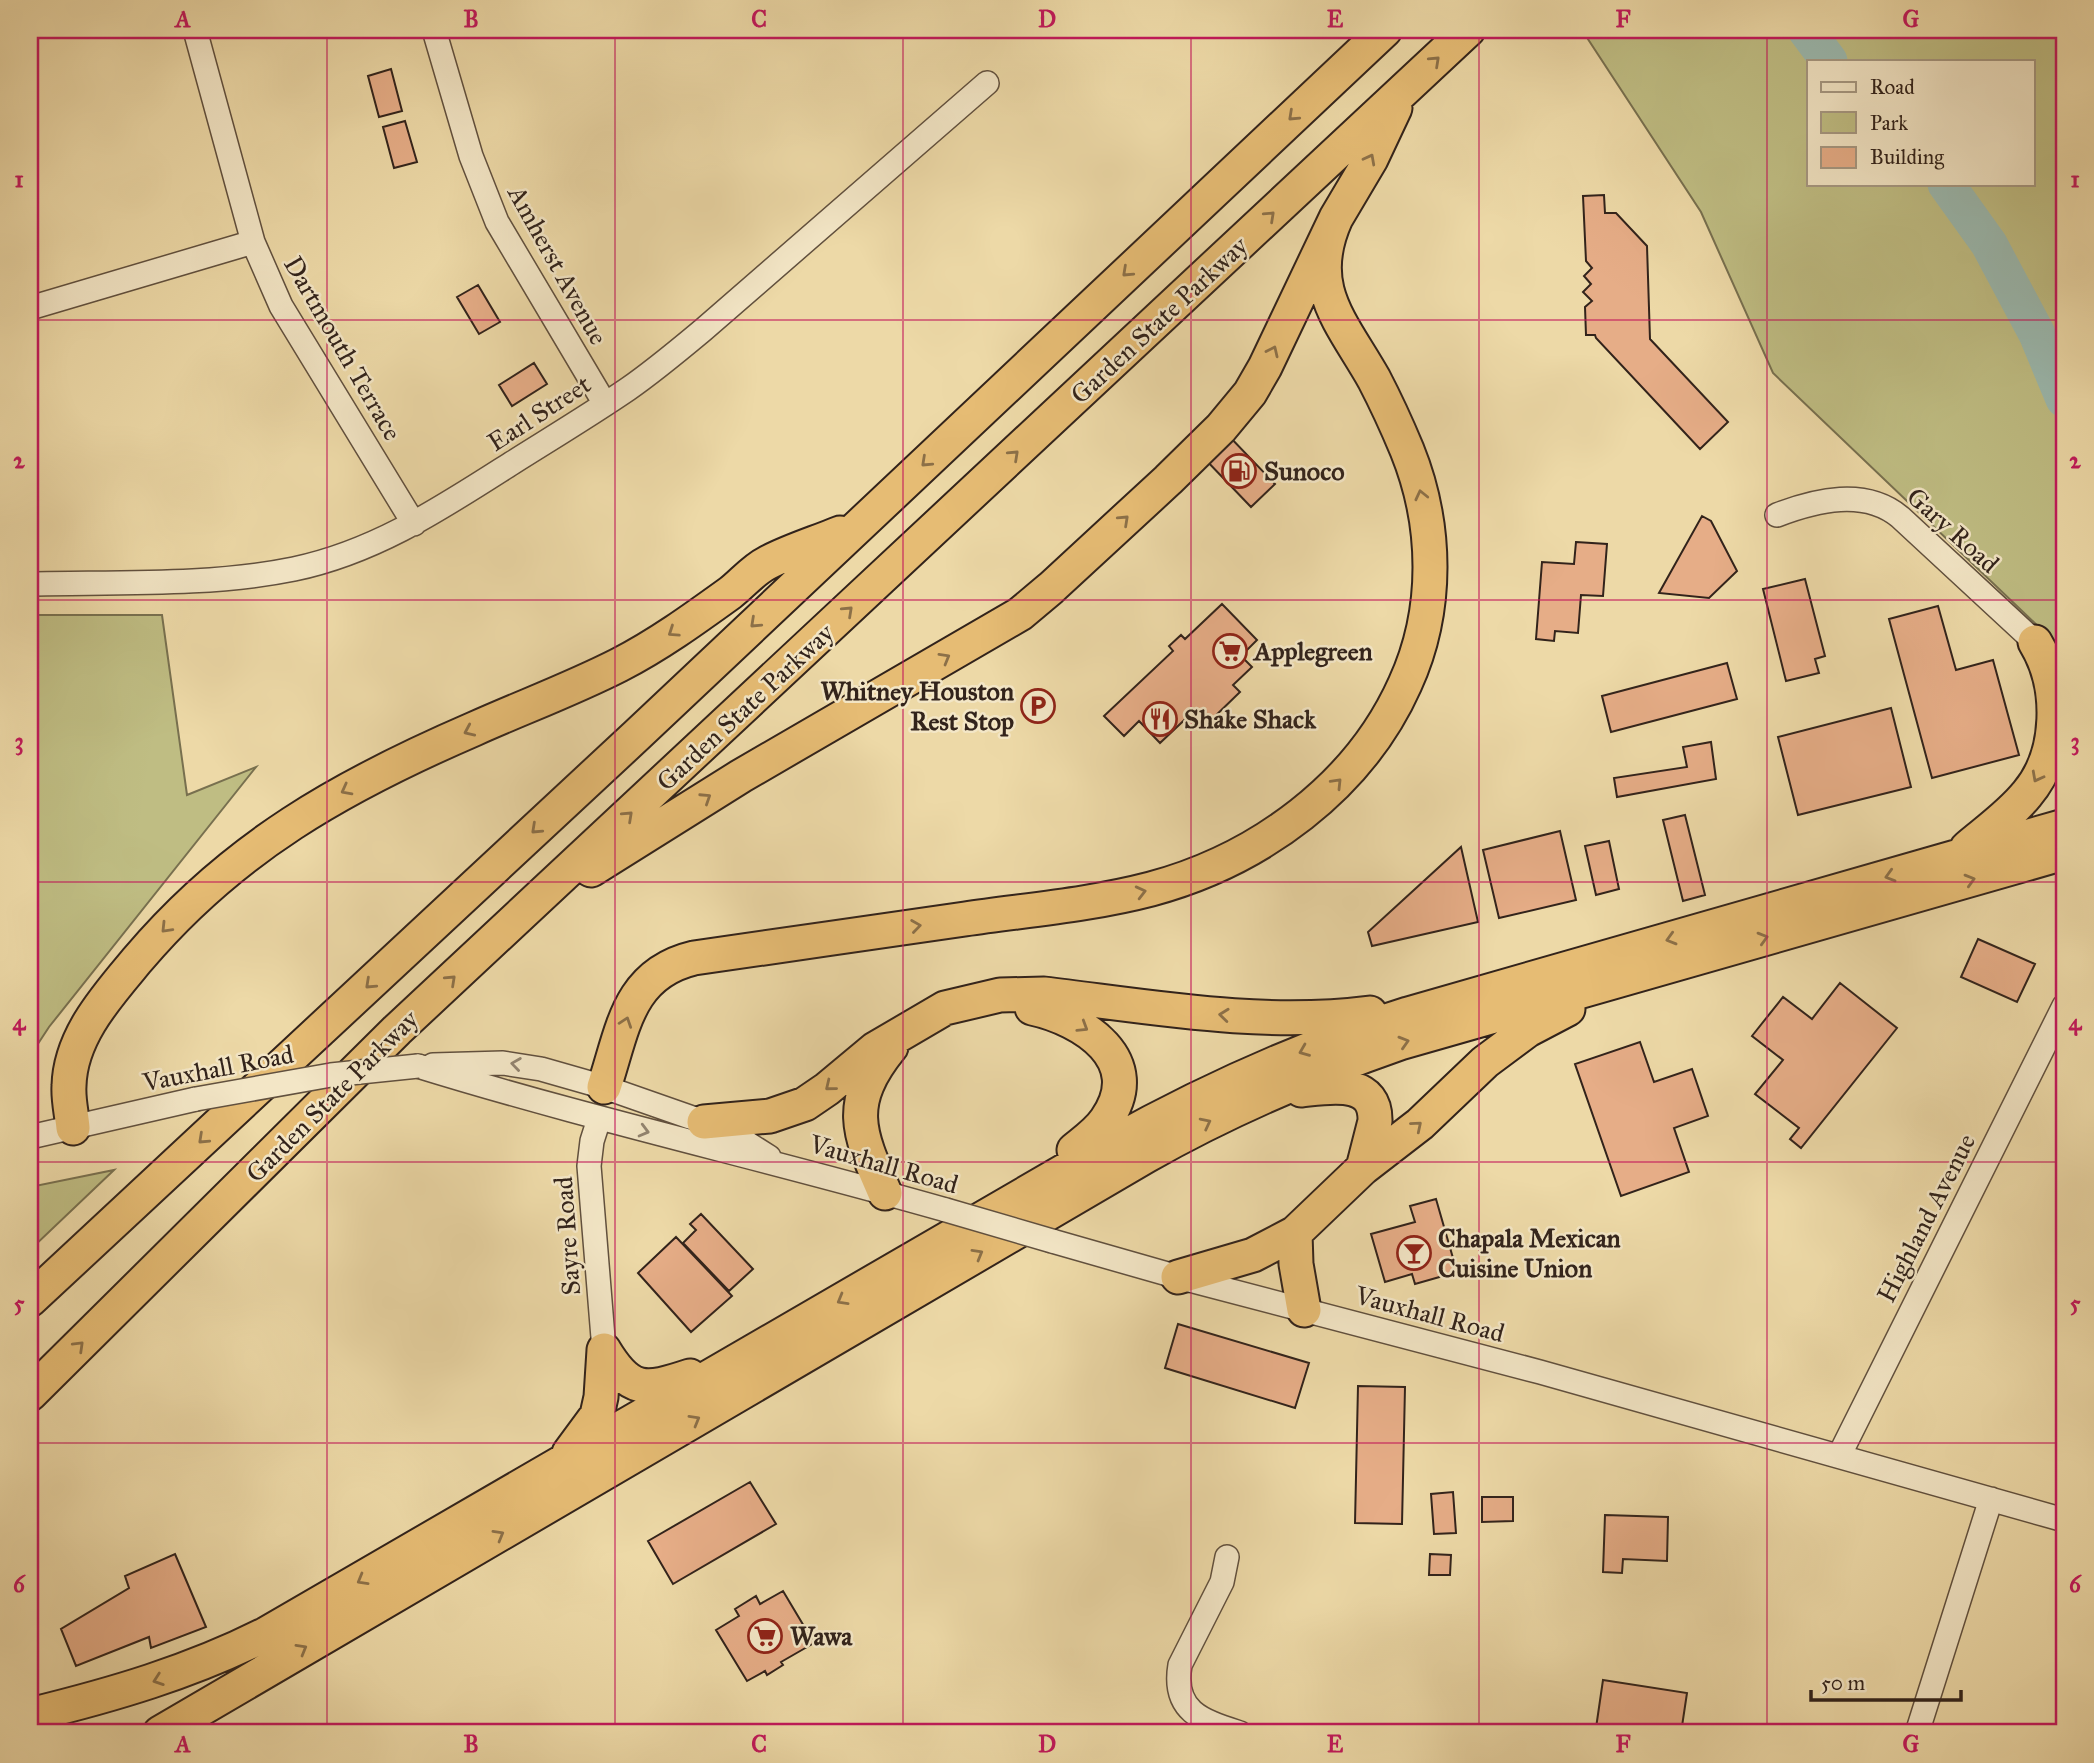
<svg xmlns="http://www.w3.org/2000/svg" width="2094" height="1763" font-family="'IM FELL Great Primer',serif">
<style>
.green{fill:#bfbd83;stroke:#78704f;stroke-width:2;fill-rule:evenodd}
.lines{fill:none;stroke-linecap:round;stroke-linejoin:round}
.river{stroke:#9bb9af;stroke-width:37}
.building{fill:#e6ad87;stroke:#32231b;stroke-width:2}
.minor-casing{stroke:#61503e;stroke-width:26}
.highway-casing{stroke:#32231b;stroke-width:37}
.minor{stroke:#f3e6c6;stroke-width:23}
.highway{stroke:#e6bc74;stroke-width:33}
.minor-bridge-casing{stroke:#61503e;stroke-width:26;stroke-linecap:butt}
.minor-bridge{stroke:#f3e6c6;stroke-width:23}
.oneway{stroke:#8c7048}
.oneway2{stroke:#928470}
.grid{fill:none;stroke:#c2185b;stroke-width:2;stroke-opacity:0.55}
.labels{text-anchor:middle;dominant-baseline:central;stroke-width:5;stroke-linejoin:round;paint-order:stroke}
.street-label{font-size:26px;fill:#32231b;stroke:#f3e6c6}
.poi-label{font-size:26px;font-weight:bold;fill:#32231b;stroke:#f3e6c6;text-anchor:start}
.neatline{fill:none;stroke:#c2185b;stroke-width:2.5}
.grid-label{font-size:23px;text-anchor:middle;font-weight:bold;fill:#c2185b}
</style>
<rect width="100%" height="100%" fill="#edd9a7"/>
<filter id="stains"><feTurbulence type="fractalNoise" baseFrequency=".00286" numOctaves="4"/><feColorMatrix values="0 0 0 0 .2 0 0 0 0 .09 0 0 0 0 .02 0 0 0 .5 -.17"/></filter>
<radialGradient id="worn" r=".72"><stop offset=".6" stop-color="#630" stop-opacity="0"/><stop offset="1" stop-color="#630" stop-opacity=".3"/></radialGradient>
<path class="green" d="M1582,30H2064V651L1773,373L1701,212ZM1809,61H2033V184H1809Z
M30,615H162L187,795L256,767L49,1027L30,1056Z
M114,1170L30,1250V1187Z"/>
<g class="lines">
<path class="river" d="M1806,30L1829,61
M1946,184L1989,244L2037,334L2064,399"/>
</g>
<path class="building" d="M391,69L402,111L379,117L368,76Z
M405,121L417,162L394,168L383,127Z
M1604,195L1605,213H1616L1647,246L1650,339L1728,422L1700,449L1596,338L1595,335H1586L1585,307L1592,301L1583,292L1591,284L1584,276L1592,268L1586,261L1583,196Z
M478,285L500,322L479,334L457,297Z
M534,363L547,384L512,406L499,385Z
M1227,434L1275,484L1251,507L1203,457Z
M1702,516L1711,521L1737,571L1709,598L1659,593Z
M1576,542L1607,544L1603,596L1581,595L1578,633L1555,631L1554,641L1536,639L1542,562L1574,564Z
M1805,579L1825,656L1815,659L1819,673L1786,681L1763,589Z
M1222,604L1257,640L1241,656L1252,667L1233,685L1240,692L1209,722L1196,709L1160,743L1139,721L1124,736L1104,716L1173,651L1169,646L1181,635L1185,639Z
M1938,606L1956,670L1993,660L2019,755L1932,778L1889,619Z
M1727,663L1737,699L1611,732L1602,696Z
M1891,708L1911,787L1798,815L1778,737Z
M1711,742L1716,779L1617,797L1614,778L1687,767L1683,747Z
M1685,815L1705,895L1683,901L1663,820Z
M1560,831L1576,900L1499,918L1483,850Z
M1609,841L1619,889L1596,895L1585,846Z
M1461,847L1478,922L1372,946L1368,932Z
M1978,939L2035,964L2017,1002L1961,977Z
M1840,983L1897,1028L1801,1148L1790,1139L1799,1128L1755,1094L1783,1060L1752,1036L1783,997L1812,1019Z
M1640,1042L1654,1082L1692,1069L1708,1116L1674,1128L1689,1172L1621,1196L1575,1064Z
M1436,1199L1457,1272L1415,1284L1412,1274L1385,1282L1371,1234L1415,1222L1410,1206Z
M701,1214L753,1269L729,1291L683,1243L696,1230L690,1224Z
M676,1237L732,1296L691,1332L638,1273Z
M1178,1324L1309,1363L1295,1408L1165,1368Z
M1358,1386L1405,1387L1402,1524L1355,1523Z
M750,1482L776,1524L673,1584L648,1541Z
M1453,1492L1456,1533L1434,1534L1431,1494Z
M1482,1497H1513V1521L1482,1522Z
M1605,1515L1668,1517L1667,1561L1623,1559L1622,1573L1603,1572Z
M175,1554L206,1627L151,1648L149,1637L76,1666L61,1629L129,1588L125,1576Z
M1430,1554L1451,1555L1450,1575H1429Z
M783,1591L814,1643L781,1662L783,1665L767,1675L765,1671L747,1681L716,1630L739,1616L735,1609L756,1596L760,1604Z
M1603,1680L1687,1693L1681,1733H1635L1596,1728Z"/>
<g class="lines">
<g class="minor-casing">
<path id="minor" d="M195,30L253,242L281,306L414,524
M434,30L471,156L497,222L605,404
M30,308L253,242
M1777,515C1816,500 1865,488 1900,517L2035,642
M30,584C115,582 211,586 294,569C376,552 443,507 512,463C550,439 590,415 628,389C654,371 679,350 703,330L987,83
M433,1065L503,1063L541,1069L604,1087L704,1122L733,1134L769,1157
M418,1066C593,1120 771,1160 946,1210
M599,1119L592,1141L589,1166L604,1350
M30,1137L196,1099
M1052,1241L1178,1277L1540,1372L2064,1520
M1839,1456L2064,1006
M1227,1557L1222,1582L1180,1665C1172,1712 1203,1721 1240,1733
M1917,1733L1991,1499"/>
</g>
<g class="highway-casing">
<path id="highway" d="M1967,848C1987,831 2010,815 2027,794C2061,754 2062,686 2035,642
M591,870L741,776L1020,614L1051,588L1168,480L1221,428L1250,393L1265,367L1336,218L1371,159L1395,108
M1032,1008C1083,1019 1148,1060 1106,1120C1098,1132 1085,1141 1074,1150
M604,1087C623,1030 627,974 694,958C784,945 875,932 965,919C1026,910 1090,905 1151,889C1259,860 1359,787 1405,684C1439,610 1437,524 1407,450C1397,426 1386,402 1374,379C1341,321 1305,287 1336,218
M1301,1090C1330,1087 1376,1078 1375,1121L1363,1168
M704,1122L770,1116L805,1104L827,1089L875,1049L945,1008L1000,995L1044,994C1152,1007 1261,1027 1370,1013
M73,1128C72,1115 68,1100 69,1086C70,1036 108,995 138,959C233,847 342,786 474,729C523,707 572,689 619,665C658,645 694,619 730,593C742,584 753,570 767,563C789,551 816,543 840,533
M885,1193C858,1132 845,1104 891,1047
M1295,1233L1296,1264L1304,1310
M1178,1277L1253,1255L1295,1233L1363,1168L1420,1124L1485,1062L1528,1030L1568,1009
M30,1300L637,735L1385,30
M604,1350C630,1393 645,1391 690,1376
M30,1394L397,1030L1468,30
M569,1453L597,1415L601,1397L604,1350
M30,1715C112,1695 191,1672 266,1634L1109,1145C1204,1092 1303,1047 1408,1014L2064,826
M160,1733L1146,1156C1227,1110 1311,1074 1400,1043L2064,853"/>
</g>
<use href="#minor" class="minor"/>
<use href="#highway" class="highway"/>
<g class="minor-bridge-casing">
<path id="minor-bridge" d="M196,1099L331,1075L418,1066
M946,1210L1052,1241"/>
</g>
<use href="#minor-bridge" class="minor-bridge"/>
</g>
<defs><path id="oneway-chevron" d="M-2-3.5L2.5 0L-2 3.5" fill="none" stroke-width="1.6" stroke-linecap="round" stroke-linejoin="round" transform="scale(1.75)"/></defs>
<g class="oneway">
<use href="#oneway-chevron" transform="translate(1435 61) rotate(-43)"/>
<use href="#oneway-chevron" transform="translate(1293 116) rotate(137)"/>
<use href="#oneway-chevron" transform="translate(1370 159) rotate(-62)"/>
<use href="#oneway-chevron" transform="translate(1270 216) rotate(-43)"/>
<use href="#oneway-chevron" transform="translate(1127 272) rotate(137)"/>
<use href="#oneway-chevron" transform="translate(1273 351) rotate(-65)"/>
<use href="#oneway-chevron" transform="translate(1014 455) rotate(-43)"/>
<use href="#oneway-chevron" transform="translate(926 462) rotate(137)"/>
<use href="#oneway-chevron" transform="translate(1421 495) rotate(-103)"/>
<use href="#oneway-chevron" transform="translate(1124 520) rotate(-43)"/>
<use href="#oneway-chevron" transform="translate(848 611) rotate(-43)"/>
<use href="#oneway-chevron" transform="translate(755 623) rotate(137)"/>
<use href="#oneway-chevron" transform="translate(673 632) rotate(146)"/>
<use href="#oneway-chevron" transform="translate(945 658) rotate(-30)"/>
<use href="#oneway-chevron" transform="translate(469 731) rotate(156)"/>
<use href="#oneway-chevron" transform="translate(2037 777) rotate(118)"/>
<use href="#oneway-chevron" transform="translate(1337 783) rotate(-46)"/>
<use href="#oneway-chevron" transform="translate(346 790) rotate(152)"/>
<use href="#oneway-chevron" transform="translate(706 798) rotate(-33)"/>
<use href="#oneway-chevron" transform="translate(628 816) rotate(-43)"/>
<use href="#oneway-chevron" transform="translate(536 829) rotate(137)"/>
<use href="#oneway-chevron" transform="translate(1890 876) rotate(164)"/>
<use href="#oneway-chevron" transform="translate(1970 880) rotate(-16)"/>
<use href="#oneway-chevron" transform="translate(1141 892) rotate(-14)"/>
<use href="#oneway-chevron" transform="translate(916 926) rotate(-8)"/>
<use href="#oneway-chevron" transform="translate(166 928) rotate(134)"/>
<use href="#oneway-chevron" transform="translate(1763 938) rotate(-16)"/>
<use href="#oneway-chevron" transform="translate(1671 939) rotate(164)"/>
<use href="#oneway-chevron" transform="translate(451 980) rotate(-43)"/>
<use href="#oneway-chevron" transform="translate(370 984) rotate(137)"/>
<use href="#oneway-chevron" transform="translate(1224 1015) rotate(-174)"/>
<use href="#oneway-chevron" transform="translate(626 1022) rotate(-71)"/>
<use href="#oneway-chevron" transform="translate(1083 1027) rotate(32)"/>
<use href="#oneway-chevron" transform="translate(1404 1042) rotate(-17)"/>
<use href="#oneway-chevron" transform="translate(1304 1051) rotate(158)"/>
<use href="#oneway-chevron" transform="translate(830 1086) rotate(141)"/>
<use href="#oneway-chevron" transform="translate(1206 1123) rotate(-27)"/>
<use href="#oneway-chevron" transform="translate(1417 1126) rotate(-40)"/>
<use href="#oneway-chevron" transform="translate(203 1139) rotate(137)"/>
<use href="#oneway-chevron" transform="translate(978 1254) rotate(-30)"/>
<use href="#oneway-chevron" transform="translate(842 1300) rotate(150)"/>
<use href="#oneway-chevron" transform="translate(79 1346) rotate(-44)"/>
<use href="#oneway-chevron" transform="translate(695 1420) rotate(-30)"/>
<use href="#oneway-chevron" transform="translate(499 1535) rotate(-30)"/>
<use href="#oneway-chevron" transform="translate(362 1580) rotate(150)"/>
<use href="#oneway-chevron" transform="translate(302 1649) rotate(-30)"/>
<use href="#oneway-chevron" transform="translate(158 1680) rotate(161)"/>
</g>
<g class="oneway2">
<use href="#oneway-chevron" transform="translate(516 1064) rotate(-172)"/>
<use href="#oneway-chevron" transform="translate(644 1131) rotate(15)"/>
</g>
<path class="grid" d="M327,30V1733M615,30V1733M903,30V1733M1191,30V1733M1479,30V1733M1767,30V1733M30,320H2064M30,600H2064M30,882H2064M30,1162H2064M30,1443H2064"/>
<defs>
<g id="fuel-ring" transform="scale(1.75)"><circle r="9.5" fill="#f3e6c6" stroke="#8f2418" stroke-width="1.5"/><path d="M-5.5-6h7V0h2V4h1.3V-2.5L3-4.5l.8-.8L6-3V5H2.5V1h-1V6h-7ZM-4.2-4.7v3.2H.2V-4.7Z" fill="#8f2418"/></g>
<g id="supermarket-ring" transform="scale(1.75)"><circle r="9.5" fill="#f3e6c6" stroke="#8f2418" stroke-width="1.5"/><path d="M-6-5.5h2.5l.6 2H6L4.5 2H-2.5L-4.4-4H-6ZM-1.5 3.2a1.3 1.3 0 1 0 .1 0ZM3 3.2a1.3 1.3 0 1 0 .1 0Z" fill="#8f2418"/></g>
<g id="parking-ring" transform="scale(1.75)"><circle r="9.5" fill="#f3e6c6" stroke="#8f2418" stroke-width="1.5"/><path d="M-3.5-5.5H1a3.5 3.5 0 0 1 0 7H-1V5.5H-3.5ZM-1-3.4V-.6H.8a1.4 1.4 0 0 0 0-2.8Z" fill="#8f2418"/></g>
<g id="restaurant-ring" transform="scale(1.75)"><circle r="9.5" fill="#f3e6c6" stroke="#8f2418" stroke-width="1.5"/><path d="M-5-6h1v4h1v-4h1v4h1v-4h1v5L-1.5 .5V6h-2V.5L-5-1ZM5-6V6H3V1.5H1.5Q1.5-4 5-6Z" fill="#8f2418"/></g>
<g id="bar-ring" transform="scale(1.75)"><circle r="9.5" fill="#f3e6c6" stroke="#8f2418" stroke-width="1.5"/><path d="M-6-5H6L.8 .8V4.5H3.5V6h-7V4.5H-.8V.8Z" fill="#8f2418"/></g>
</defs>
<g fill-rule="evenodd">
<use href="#fuel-ring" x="1239" y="471"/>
<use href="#supermarket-ring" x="1230" y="651"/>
<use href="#parking-ring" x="1038" y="706"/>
<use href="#restaurant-ring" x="1160" y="719"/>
<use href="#bar-ring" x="1414" y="1253"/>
<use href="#supermarket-ring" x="765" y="1636"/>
</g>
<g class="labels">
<g class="street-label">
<text transform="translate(558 265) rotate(61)">Amherst Avenue</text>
<text transform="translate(1159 320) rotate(-43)">Garden State Parkway</text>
<text transform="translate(343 348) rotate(60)">Dartmouth Terrace</text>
<text transform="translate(539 413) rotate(-33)">Earl Street</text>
<text transform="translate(1953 530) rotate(42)">Gary Road</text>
<text transform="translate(745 707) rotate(-43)">Garden State Parkway</text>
<text transform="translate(218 1068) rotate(-11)">Vauxhall Road</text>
<text transform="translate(332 1096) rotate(-45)">Garden State Parkway</text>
<text transform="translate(884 1164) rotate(16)">Vauxhall Road</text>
<text transform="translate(1926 1218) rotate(-63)">Highland Avenue</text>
<text transform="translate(567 1236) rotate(-94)">Sayre Road</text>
<text transform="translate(1430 1314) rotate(15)">Vauxhall Road</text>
</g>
<g class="poi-label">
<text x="1264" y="471">Sunoco</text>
<text x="1254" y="651">Applegreen</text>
<text x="1014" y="691" text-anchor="end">Whitney Houston<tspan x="1014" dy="30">Rest Stop</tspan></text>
<text x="1184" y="719">Shake Shack</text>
<text x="1438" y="1238">Chapala Mexican<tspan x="1438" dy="30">Cuisine Union</tspan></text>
<text x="790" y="1636">Wawa</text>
</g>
</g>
<rect width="2094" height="1763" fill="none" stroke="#edd9a7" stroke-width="77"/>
<rect x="1807" y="60" width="228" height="126" fill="#f3e6c6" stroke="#a69882" stroke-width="2"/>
<rect x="1821" y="82" width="35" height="10" fill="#f3e6c6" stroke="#a69882" stroke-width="2"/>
<text x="1870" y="94" font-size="21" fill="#32231b">Road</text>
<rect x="1821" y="112" width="35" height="21" fill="#bfbd83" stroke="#a69882" stroke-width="2"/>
<text x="1870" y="130" font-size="21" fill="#32231b">Park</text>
<rect x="1821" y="147" width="35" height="21" fill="#e6ad87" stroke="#a69882" stroke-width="2"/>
<text x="1870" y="164" font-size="21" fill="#32231b">Building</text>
<path d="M1811 1690v10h150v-10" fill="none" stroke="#32231b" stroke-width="3.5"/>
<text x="1821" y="1690" font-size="21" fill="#32231b" stroke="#f3e6c6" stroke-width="5" paint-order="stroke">50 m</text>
<rect x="38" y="38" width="2018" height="1686" class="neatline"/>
<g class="grid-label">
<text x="183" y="27">A</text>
<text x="471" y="27">B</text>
<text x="759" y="27">C</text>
<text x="1047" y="27">D</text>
<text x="1335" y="27">E</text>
<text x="1623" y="27">F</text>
<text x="1911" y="27">G</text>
<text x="19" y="187">1</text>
<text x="2075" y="187">1</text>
<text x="19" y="468">2</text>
<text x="2075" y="468">2</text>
<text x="19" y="749">3</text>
<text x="2075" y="749">3</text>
<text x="19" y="1030">4</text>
<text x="2075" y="1030">4</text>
<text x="19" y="1311">5</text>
<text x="2075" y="1311">5</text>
<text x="19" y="1592">6</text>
<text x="2075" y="1592">6</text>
<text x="183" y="1752">A</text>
<text x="471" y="1752">B</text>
<text x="759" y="1752">C</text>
<text x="1047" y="1752">D</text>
<text x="1335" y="1752">E</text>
<text x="1623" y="1752">F</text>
<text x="1911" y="1752">G</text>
</g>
<rect width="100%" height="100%" filter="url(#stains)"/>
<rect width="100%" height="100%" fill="url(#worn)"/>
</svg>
